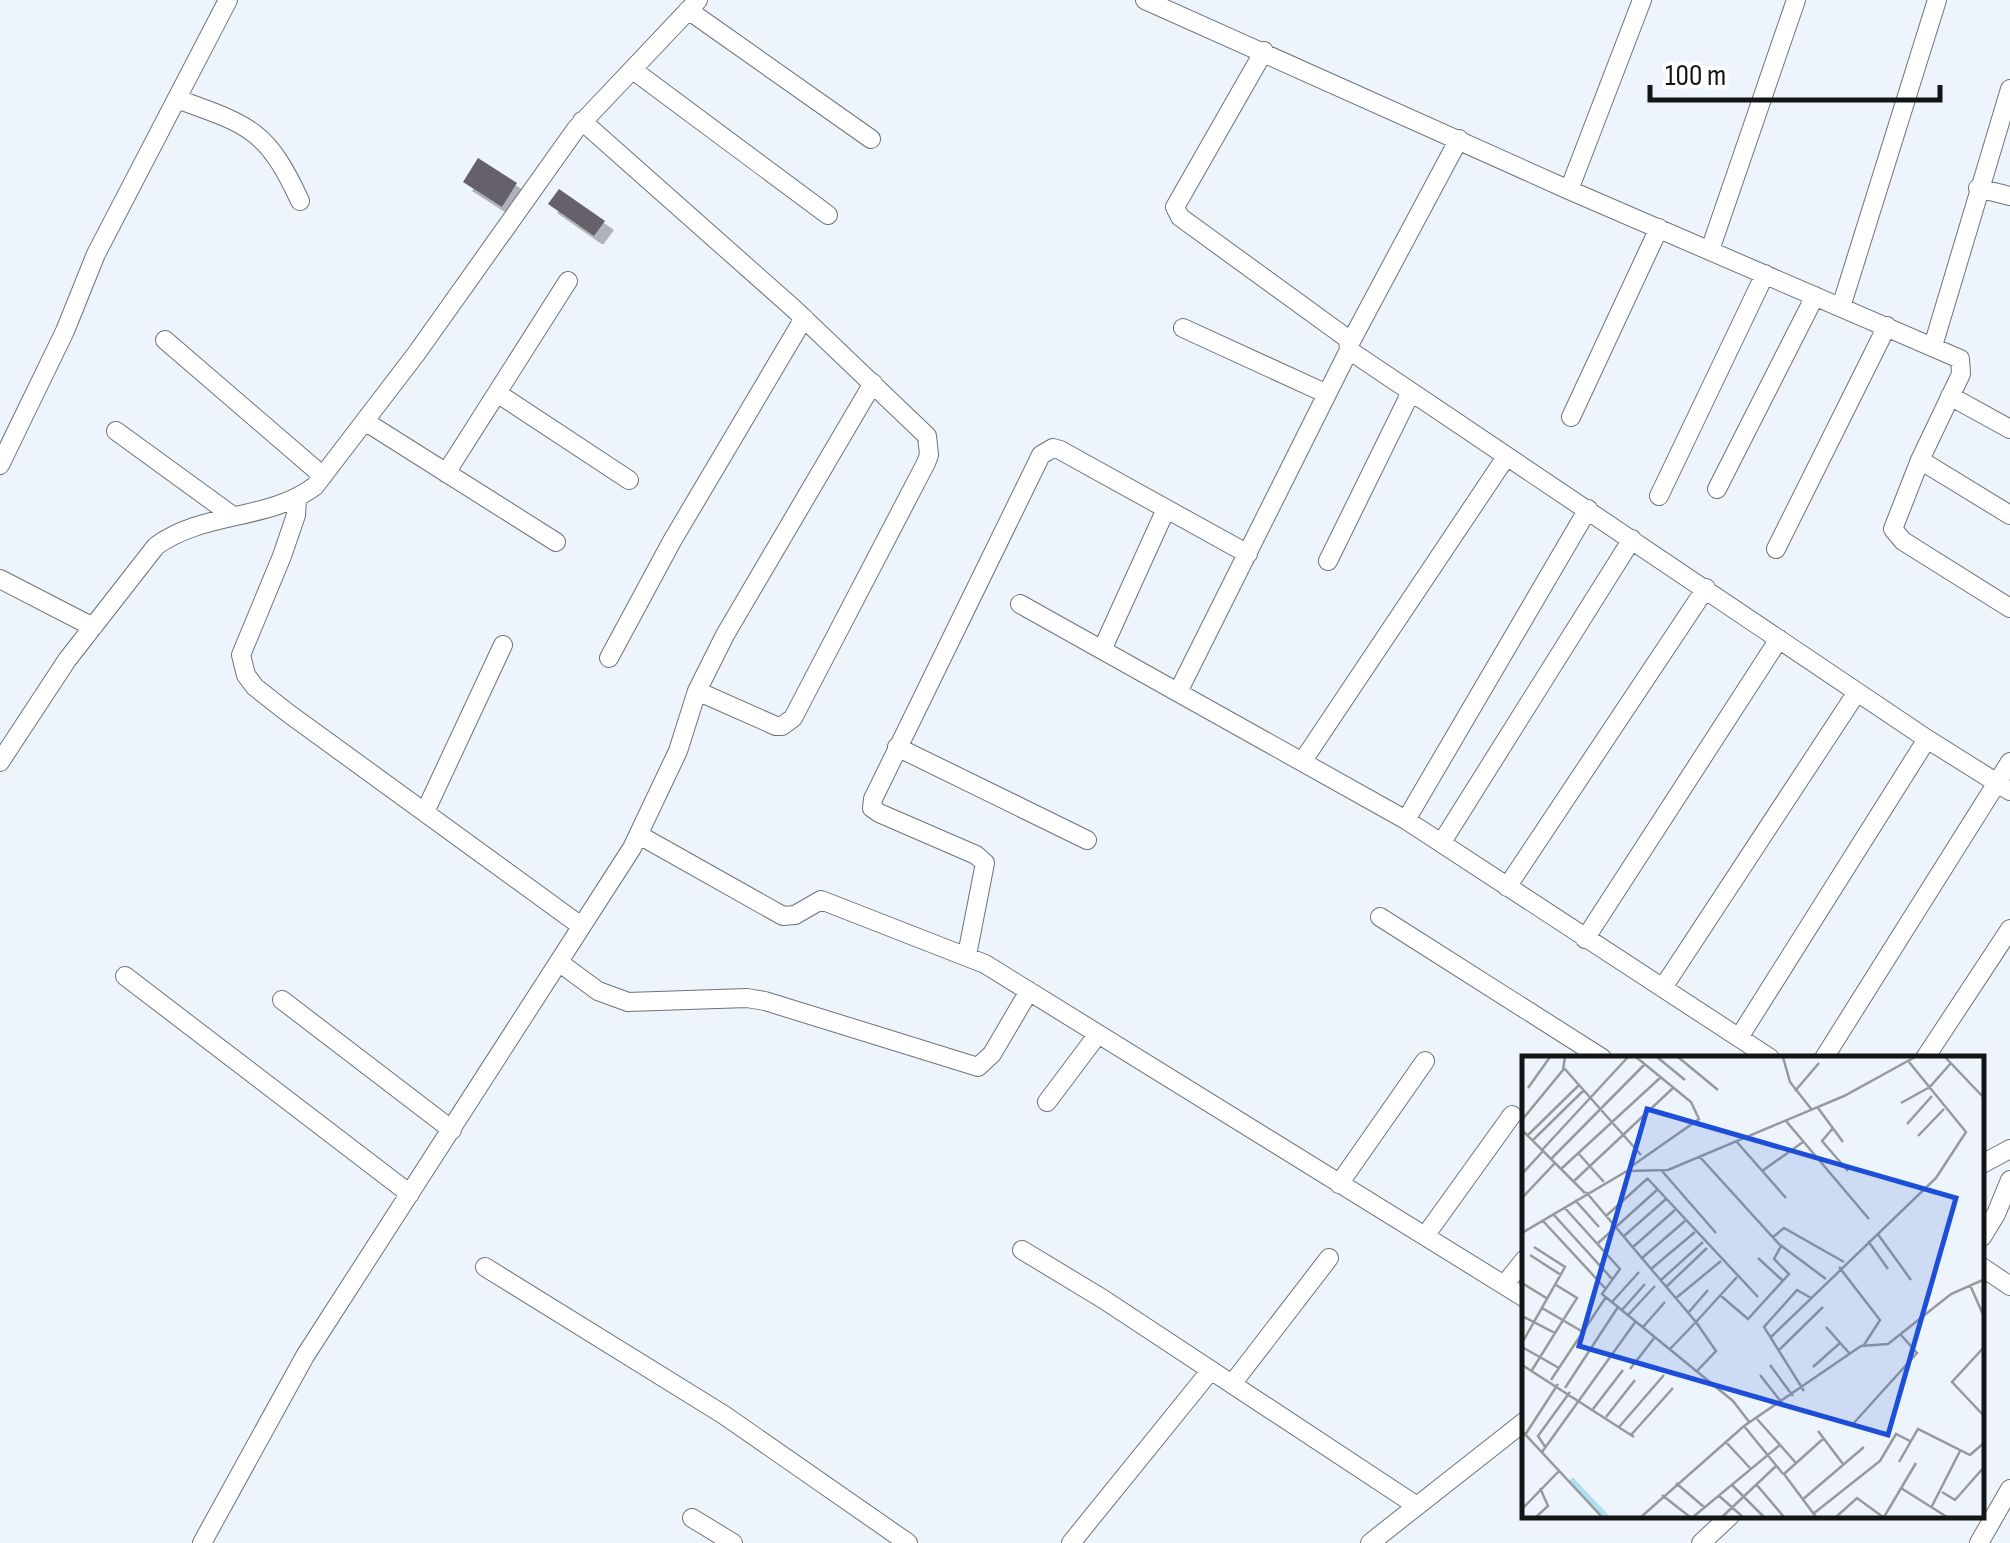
<svg xmlns="http://www.w3.org/2000/svg" width="2010" height="1543" font-family="'Sofia Sans Condensed',sans-serif">
<style>
.building{fill:#656169;filter:url(#shadow)}
.lines{fill:none;stroke-linecap:round;stroke-linejoin:round}
.minor-casing{stroke:#6e737a;stroke-width:20}
.minor{stroke:#fff;stroke-width:18}
.inset-river{fill:none;stroke:#b0e0ee;stroke-width:5}
.inset-road{fill:none;stroke:#969a9f;stroke-width:2.5}
.view{fill:#1d4ed8;fill-opacity:0.15;stroke:#1d4ed8;stroke-width:5}
.inset-edge{fill:none;stroke:#121416;stroke-width:5}
</style>
<defs>
<filter id="shadow"><feDropShadow dx="9" dy="9" stdDeviation="0" flood-color="#0004"/></filter>
</defs>
<rect width="100%" height="100%" fill="#eef4fb"/>
<path class="building" d="M478,158L517,183L502,207L463,182Z
M559,189L605,221L594,236L548,204Z"/>
<g class="lines">
<g class="minor-casing">
<path id="minor" d="M1145,0L1569,190L1960,359L1961,374L1920,460L1893,529L1903,541L2010,608
M688,10L871,139
M633,70L828,215
M177,99C249,125 267,129 300,201
M582,121L793,308L927,436L929,455L926,463L793,718L782,726H776L697,691
M1978,188L2010,196
M1569,190L1642,0
M1710,250L1796,0
M1841,307L1937,0
M1183,328L1327,394
M165,340L323,476
M1349,345L1459,139
M1933,346L2010,89
M1349,350L1927,739L2010,791
M497,393L629,480
M1950,396L2010,429
M1571,417L1659,228
M366,422L556,542
M116,431L233,516
M1920,460L2010,515
M0,465L65,331L96,254L228,0
M446,473L568,281
M1717,489L1815,296
M1659,496L1765,274
M297,499L296,515L282,556L241,655L246,675L255,687L288,713L581,926
M1776,549L1887,326
M1328,561L1411,392
M0,579L93,627
M1020,604L1406,820L1770,1058
M1102,650L1166,509
M609,658L672,541L804,318
M1178,692L1349,350L1348,339L1180,217L1175,207L1264,51
M897,747L1087,840
M0,762L67,660L156,546C204,511 269,521 315,486L416,354L576,129L698,0
M1302,762L1506,457
M425,812L503,645
M1406,820L1588,509
M639,835L783,916L795,915L821,900L985,964L1525,1298
M1442,842L1632,539
M1507,887L1706,588
M1380,917L1602,1058
M1585,939L1779,639
M967,955L985,863L976,855L879,813L872,808L873,799L1041,455L1053,448L1060,450L1248,554
M560,963L598,991L628,1002L747,998L765,1001L978,1067L992,1054L1029,991
M125,976L410,1194
M1664,986L1857,692
M282,1000L452,1130
M1740,1036L1927,739
M1824,1058L2010,762
M1925,1058L2010,929
M1047,1102L1098,1034
M1982,1164L2010,1149
M1339,1184L1425,1061
M1425,1236L1512,1115
M1982,1237L1996,1214L2010,1180
M1022,1250L1103,1299L1417,1506
M485,1267L724,1415L908,1543
M1982,1267L2010,1286
M1504,1285L1525,1259
M1232,1384L1329,1258
M692,1518L733,1543
M202,1543L305,1356L632,848L678,751L697,691L725,635L873,383
M1071,1543L1211,1370
M1370,1543L1525,1421
M1701,1543L1730,1516
M1979,1543L2010,1489"/>
</g>
<use href="#minor" class="minor"/>
</g>
<g transform="translate(1522 1056)">
<rect width="462" height="462" fill="#eef4fb"/>
<path class="inset-river" d="M49,423L85,461"/>
<path class="inset-road" d="M135,1L163,24M156,1L196,34M261,1L268,26L290,54M423,1L463,43M42,12L119,99M6,32L28,1M406,33L429,7M273,35L297,7M379,47L406,32M296,52L321,86M0,64L41,14L43,1M264,65L347,163M385,68L410,40M311,72L300,85L326,115M0,74L63,137M6,79L57,29M396,80L422,53M11,84L62,34M214,85L264,142M20,94L106,1M57,98L82,126M177,100L257,188L304,223M29,103L123,8M107,112L177,63L169,46L114,1M39,113L139,21M140,115L194,177M240,115L281,86M0,118L21,95M126,123L236,241M51,126L152,31M64,136L174,266M0,142L33,107M53,144L77,171M42,151L98,213L80,238L211,345L228,367M31,158L91,224M84,160L126,122M21,165L83,232M0,177L105,115L146,114L322,40L393,1M355,177L389,224M102,180L144,143M251,181L262,172L322,206M346,185L366,213M75,188L136,133M111,191L153,154M8,199L39,219M120,202L163,165M236,202L261,225M317,211L358,264L342,289M129,213L173,176M139,224L181,186M0,227L26,243M448,229L463,263M144,231L185,192M198,239L226,263L267,218L252,203L259,190M154,242L199,205M90,246L117,216M20,252L61,276M100,254L123,228M166,257L186,234M106,259L133,230M0,260L33,277M121,271L143,246M304,271L328,298M248,282L414,122L444,76L387,6M0,287L43,211L12,191M463,290L430,326L463,361M0,291L37,312M148,293L173,267M256,295L301,251M0,309L112,381M248,309L271,340M291,311L318,287M108,313L133,281M10,314L55,242L34,229M174,316L194,295L174,266L215,221M238,319L260,347M29,324L84,241M43,332L96,251M282,335L242,271L275,234L289,242M71,353L101,314M84,361L113,324M235,363L274,407M330,369L395,297L379,279M222,370L261,418M97,371L142,319M0,375L80,461M296,375L321,408M3,379L36,328M109,379L151,332M203,385L228,412M24,392L16,380L48,336M20,396L114,265M377,406L396,373L448,399L463,386M154,427L182,451M209,428L242,461M234,428L262,461M379,432L425,461M420,436L433,444L463,410M140,439L168,461M196,439L221,461M280,444L342,391M410,450L438,395M0,453L37,415M291,458L358,405L374,378L388,385M14,461L26,450L18,432M119,461L222,370L339,290L366,288L429,238L463,223M171,461L258,389M200,461L254,410M294,461L262,418L302,382M314,461L335,442L361,461M362,461L394,407"/>
<path class="view" d="M125,53L434,142L366,379L57,290Z"/>
<rect width="462" height="462" class="inset-edge"/>
</g>
<path d="M1650 85v15h290v-15" fill="none" stroke="#121416" stroke-width="5"/>
<text x="1665" y="85" font-size="30" fill="#121416" stroke="#ffffff" stroke-width="8" paint-order="stroke">100 m</text>
</svg>
